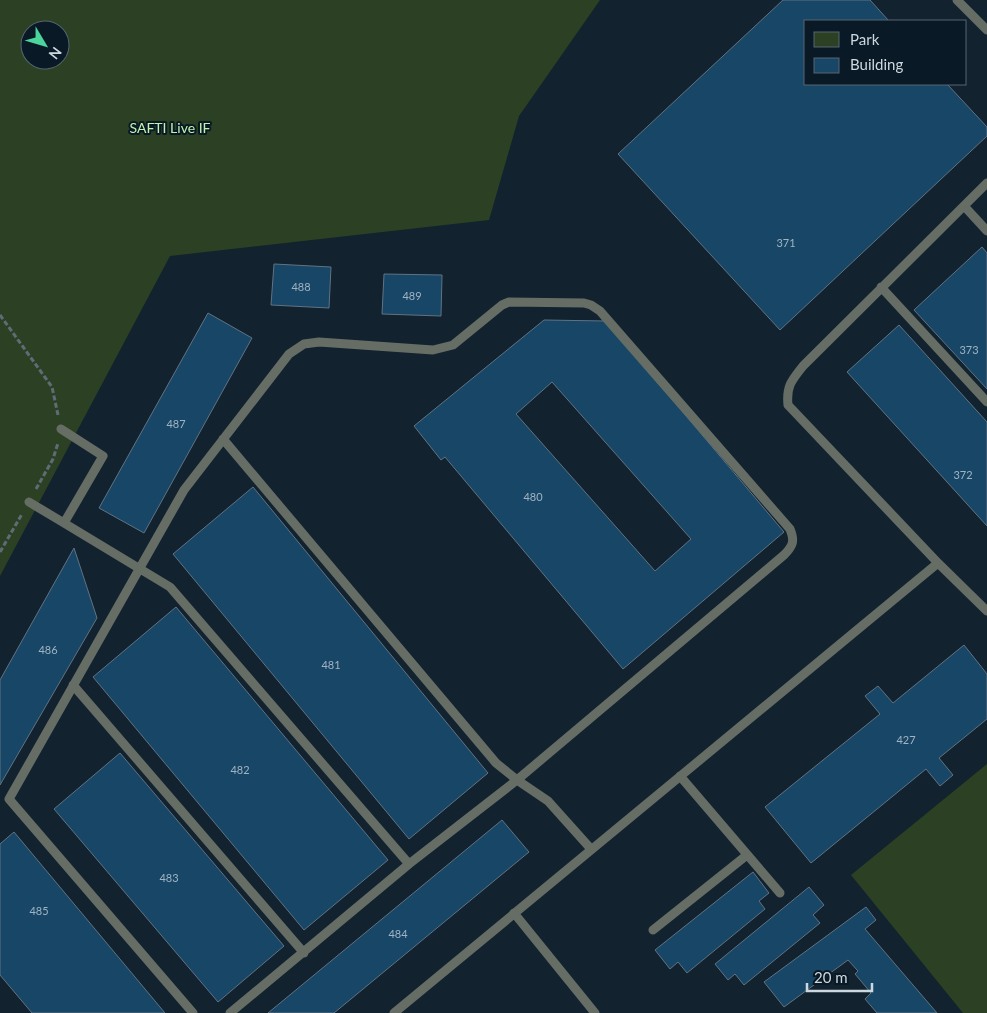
<svg xmlns="http://www.w3.org/2000/svg" width="987" height="1013" font-family="Lato,sans-serif">
<style>
.green{fill:#2c4123;fill-rule:evenodd}
.building{fill:#184667;stroke:#617382;fill-rule:evenodd}
.lines{fill:none;stroke-linecap:round;stroke-linejoin:round}
.path{stroke:#5e6c77;stroke-width:3;stroke-dasharray:5 2.5;stroke-linecap:butt}
.lane{stroke:#656d65;stroke-width:9}
.labels{text-anchor:middle;dominant-baseline:central;stroke-width:4;stroke-linejoin:round;paint-order:stroke}
.number-label{font-size:11px;fill:#a0b3c2}
.park-label{font-size:14px;fill:#c0f2ad;stroke:#091925}
</style>
<rect width="100%" height="100%" fill="#12222f"/>
<path class="green" d="M0,0H600L519,116L489,220L170,256L0,576ZM30,30H60V60H30Z
M987,764V1013H963L851,875Z"/>
<path class="building" d="M783,0H870L889,21H806V84H947L987,127V136L780,330L618,154Z
M982,247L987,253V389L914,310Z
M274,264L331,267L329,308L271,305Z
M384,274L442,275L441,316L382,314Z
M208,313L252,338L144,533L99,508Z
M544,320L606,321L784,532L623,669L445,457L441,460L414,426ZM552,382L691,539L655,571L516,414Z
M899,325L987,422V526L847,372Z
M253,487L488,773L409,839L173,554Z
M74,548L97,618L0,785V680Z
M176,607L388,860L304,930L93,677Z
M964,645L987,674V719L939,758L953,775L940,786L926,769L811,863L765,807L880,714L865,696L878,686L893,703Z
M120,753L284,946L218,1002L54,809Z
M502,820L529,852L334,1013H268Z
M14,832L165,1013H32L0,975V844Z
M753,872L769,893L759,901L765,909L687,973L678,962L670,969L655,950Z
M809,887L824,905L813,915L820,923L744,985L735,974L728,980L715,964Z
M866,907L876,920L865,929L937,1013H877L865,999L871,993L855,974L858,971L848,960L784,1007L764,982Z"/>
<g class="lines">
<path class="path" d="M0,315L52,387L58,415
M36,489L53,459L58,443
M0,552L22,514"/>
<path class="lane" d="M957,0L987,30
M987,183L803,366C792,380 786,386 788,405L938,563L987,611
M965,207L987,231
M881,287L987,402
M61,429L103,456L64,523L170,587L409,864
M223,439L496,763L517,780L548,801L591,849
M29,502L64,523
M73,685L304,953
M680,776L780,893
M514,913L595,1013
M653,930L747,855
M193,1013L9,799L184,490L289,354L304,344L319,342L433,350L453,345L502,305L509,302L584,303L591,305L600,311L790,529C795,541 793,546 784,555L517,780L409,864L230,1013
M394,1013L938,563"/>
</g>
<g class="labels">
<g class="number-label">
<text x="786" y="242">371</text>
<text x="301" y="286">488</text>
<text x="412" y="295">489</text>
<text x="969" y="349">373</text>
<text x="176" y="423">487</text>
<text x="963" y="474">372</text>
<text x="533" y="496">480</text>
<text x="48" y="649">486</text>
<text x="331" y="664">481</text>
<text x="906" y="739">427</text>
<text x="240" y="769">482</text>
<text x="169" y="877">483</text>
<text x="39" y="910">485</text>
<text x="398" y="933">484</text>
</g>
<g class="park-label">
<text x="170" y="127">SAFTI Live IF</text>
</g>
</g>
<rect x="804" y="20" width="162" height="65" fill="#091925" stroke="#576570"/>
<rect x="814" y="32" width="25" height="15" fill="#2c4123" stroke="#576570"/>
<text x="850" y="45" font-size="15" fill="#cdd7e0">Park</text>
<rect x="814" y="58" width="25" height="15" fill="#184667" stroke="#576570"/>
<text x="850" y="70" font-size="15" fill="#cdd7e0">Building</text>
<g transform="translate(45 45) rotate(128)"><circle r="24" fill="#091925" stroke="#576570"/>
<path d="M0-4L9 19L0 12L-9 19Z" fill="#4bd49b"/>
<text y="-8" font-size="14" font-weight="bold" text-anchor="middle" fill="#cdd7e0">N</text>
</g>
<path d="M807 983v8h65v-8" fill="none" stroke="#cdd7e0" stroke-width="2.5"/>
<text x="814" y="983" font-size="15" fill="#cdd7e0" stroke="#091925" stroke-width="4" paint-order="stroke">20 m</text>
</svg>
